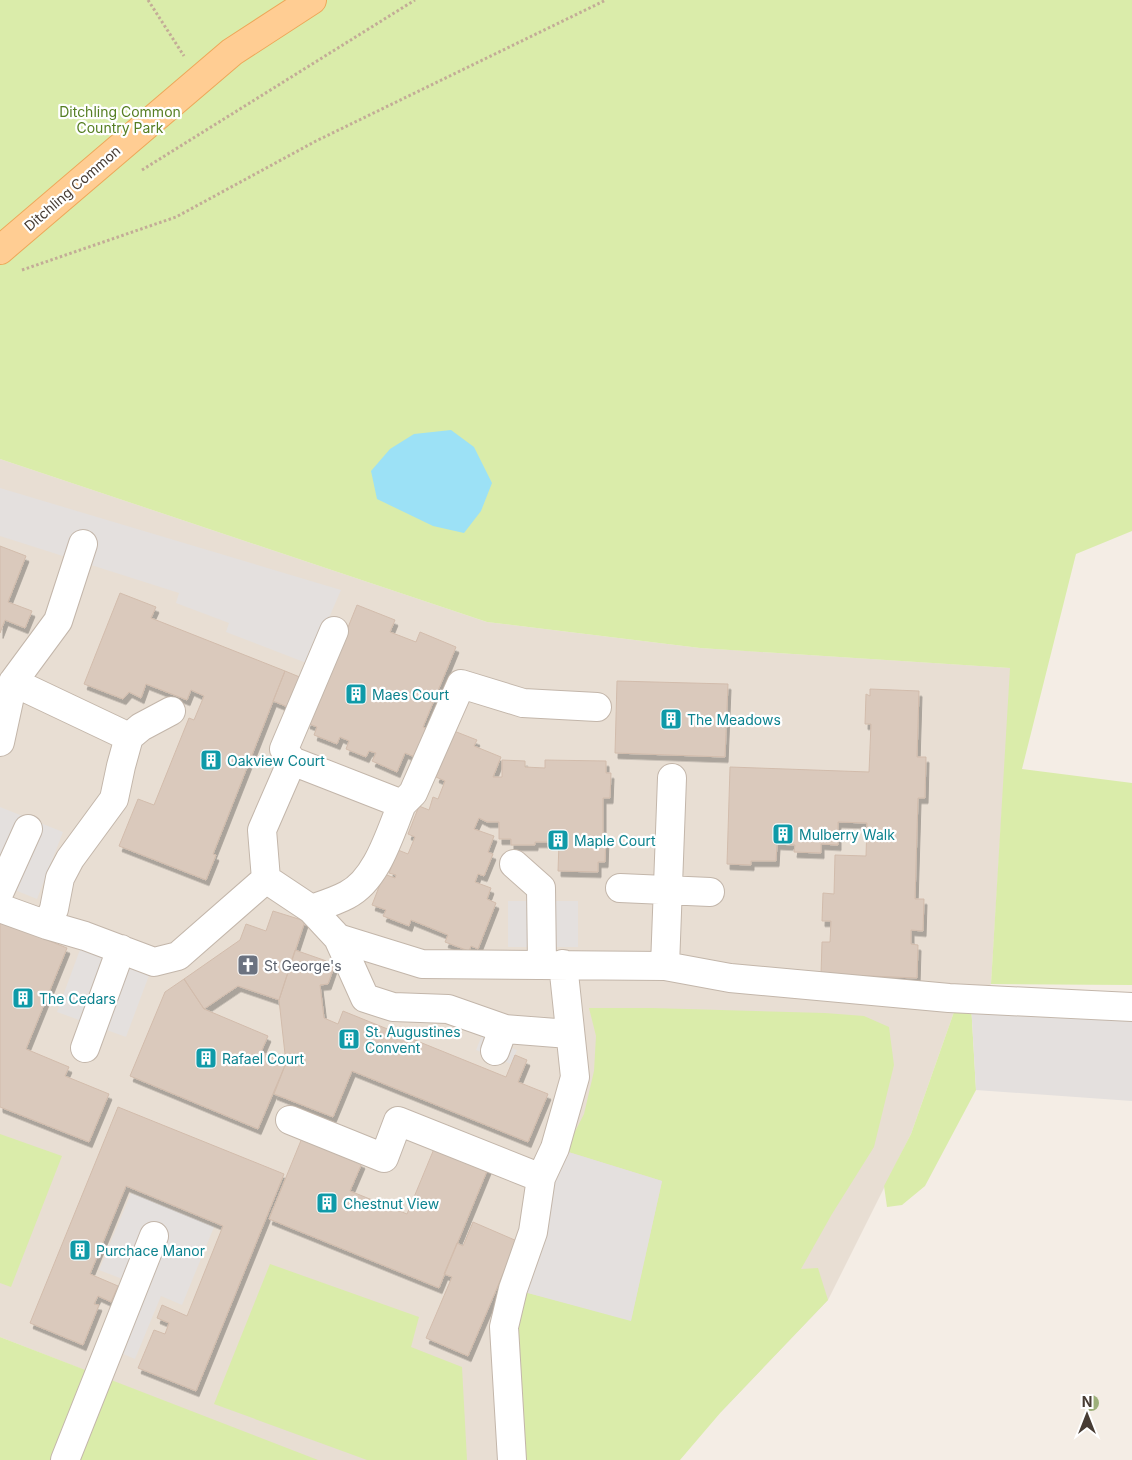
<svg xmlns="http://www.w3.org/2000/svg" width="1132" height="1460" font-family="Inter,sans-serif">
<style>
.residential{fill:#e8ded3}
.green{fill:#daecaa}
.parking{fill:#e4e0de}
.water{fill:#9ce1f6}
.building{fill:#dac9bc;stroke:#d2bcac;filter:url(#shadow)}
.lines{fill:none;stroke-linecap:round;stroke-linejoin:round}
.minor-casing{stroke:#c3b6aa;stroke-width:30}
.major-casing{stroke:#eea759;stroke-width:30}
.path{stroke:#c3ac97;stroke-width:3;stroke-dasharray:2.5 2.5;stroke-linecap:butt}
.minor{stroke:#fff;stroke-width:28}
.major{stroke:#ffcd93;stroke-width:28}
.tree{fill:#9db07a}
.labels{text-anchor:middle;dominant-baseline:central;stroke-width:4.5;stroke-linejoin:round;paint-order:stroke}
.park-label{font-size:14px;fill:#557e22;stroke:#fff}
.street-label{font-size:14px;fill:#473c34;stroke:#fff}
.culture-label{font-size:14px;fill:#0d838f;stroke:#fff;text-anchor:start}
.worship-label{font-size:14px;fill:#5b616d;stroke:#fff;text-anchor:start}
</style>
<defs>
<filter id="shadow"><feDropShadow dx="3" dy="5.5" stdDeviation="0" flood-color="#0004"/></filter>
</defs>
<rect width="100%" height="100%" fill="#f4ede5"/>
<path class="residential" d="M0,459L487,622L700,648L1011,668L991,984L971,1003L954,1012L911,1134L828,1300L721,1412L631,1460H314L0,1337Z"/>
<path class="green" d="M0,0H1132V531L1076,554L1022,769L1132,783V985L991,984L1010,668L700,648L487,622L0,459Z
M971,1003L976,1090L925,1186L902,1205L887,1207L884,1186L911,1134L954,1012Z
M589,1008H652L825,1013L864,1016L889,1027L894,1065L874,1147L832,1214L801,1269L818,1268L828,1300L721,1412L680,1460H512L513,1289L631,1320L662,1181L565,1151L584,1114L594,1071L596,1036Z
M0,1134L62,1156L11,1287L0,1283Z
M270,1264L419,1317L411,1347L462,1367L467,1460H367L214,1404Z
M0,1337L318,1460H0Z"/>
<path class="parking" d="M0,488L341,590L309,664L226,632L229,623L176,603L179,593L0,536Z
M0,807L63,832L37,899L0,884Z
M508,901H578V947H508Z
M85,936L154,962L126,1037L57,1012Z
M971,1003L1132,1013V1101L976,1090Z
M482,1035L517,1050L511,1064L476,1050Z
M565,1151L662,1181L631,1321L513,1289Z
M131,1193L214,1227L182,1305L161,1296L135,1359L99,1344L125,1280L99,1270Z"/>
<path class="water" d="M451,430L474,447L492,483L481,511L464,533L433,526L377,499L371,471L390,449L414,434Z"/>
<path class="building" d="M0,546L26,556L8,602L32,611L25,628L5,620L0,633Z
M120,593L156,607L151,618L285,671L213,854L216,855L206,880L119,846L138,799L154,805L189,718L194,720L204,696L191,690L187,700L146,684L141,698L129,692L123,699L84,684Z
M357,605L395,620L390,632L416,642L420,632L456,647L423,727L451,738L440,767L405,753L397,772L372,761L376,753L369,751L366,757L346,749L349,741L340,737L337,744L314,735L317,727L307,723L310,716L273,701L285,671L324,687Z
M617,681L728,684L725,757L615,753Z
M870,689L919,691L917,757H926L925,798H918L915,899H924L923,931L911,930V944L918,945L917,978L821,974L822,942H830L831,921H822L823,893L834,894L835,855L866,856L867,823L838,822V845L821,844V853L794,852L795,845L777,844L776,861H751V865L727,864L730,767L869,772L871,724H865L866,694L870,696Z
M454,731L477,740L474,746L501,757L493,777H502V760L525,761V767L545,768V760L606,761V773H611L610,798H603V836H606L605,862H598V872L558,871L559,842H535V845H511V839H499V822H487L479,818L474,829L494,836L488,852L493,854L484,876L478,874L475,882L491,888L487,899L496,903L478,949L471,946L469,951L445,942L448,935L411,920L409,926L383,916L386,910L372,905L384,874L395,878L396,875L389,873L398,850L408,854L415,837L408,834L419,806L429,810L433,797L438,799L445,781L436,777Z
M273,911L305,921L279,1000L238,986L204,1009L184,979L240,940L246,924L266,931Z
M0,921L67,948L26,1049L69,1067L65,1076L109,1094L89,1142L0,1107Z
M295,950L335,964L328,984L320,985L324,1018L338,1024L343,1011L506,1077L515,1055L527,1060L518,1082L548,1094L528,1142L352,1071L333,1117L274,1094L286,1063L279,1000Z
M184,979L204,1009L268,1036L261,1052L286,1063L258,1129L130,1076L165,992Z
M118,1107L284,1174L196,1391L138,1368L154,1330L165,1334L169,1323L157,1318L162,1305L187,1316L223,1226L126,1186L90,1274L118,1286L111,1302L98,1296L94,1304L99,1305L83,1345L30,1323Z
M302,1138L362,1163L350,1191L407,1214L436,1144L489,1166L439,1288L269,1219Z
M473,1222L517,1241L468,1356L426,1338L452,1277L444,1274L457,1243L463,1246Z"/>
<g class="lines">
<g class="minor-casing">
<path id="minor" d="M13,682L129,737L141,727L171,711
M0,742L13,682L58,621L83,544
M292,761L284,749L334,631
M402,804L413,793L461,684L523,703L597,707
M514,864L541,888L542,964
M266,879L311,909L338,938L422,964L665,966L730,978L949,998L1132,1007
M620,888L710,892
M0,891L28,829
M0,908L47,925L85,936L154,962L178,956L266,879L262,830L292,761L402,804C390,833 377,880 347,895C336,901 323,905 311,909
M47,925L54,909L60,878L70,859L114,799L121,766L129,737
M338,938L365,998L393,1007L448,1009L505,1029L569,1034
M665,966L672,778
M85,1048L121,949
M495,1051L503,1029
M290,1120L384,1158L398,1121L541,1178
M65,1460L154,1236
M512,1460L504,1327L513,1289L533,1232L541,1178L555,1148L575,1077L563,964"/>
</g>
<g class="major-casing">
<path id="major" d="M0,250L232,52L312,0"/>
</g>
<path class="path" d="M148,0L184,56
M142,170L415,0
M22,270L176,217L316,141L606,0"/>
<use href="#minor" class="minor"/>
<use href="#major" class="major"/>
</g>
<circle class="tree" cx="1091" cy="1403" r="8"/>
<defs>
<g id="building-square" transform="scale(1.125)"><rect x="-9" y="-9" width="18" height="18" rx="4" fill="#0f9aa8" stroke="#fff"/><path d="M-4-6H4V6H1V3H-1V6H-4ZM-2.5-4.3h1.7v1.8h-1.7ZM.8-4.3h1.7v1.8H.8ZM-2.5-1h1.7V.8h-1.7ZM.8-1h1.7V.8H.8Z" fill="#fff"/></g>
<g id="church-square" transform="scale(1.125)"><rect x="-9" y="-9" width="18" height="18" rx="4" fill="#6b7280" stroke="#fff"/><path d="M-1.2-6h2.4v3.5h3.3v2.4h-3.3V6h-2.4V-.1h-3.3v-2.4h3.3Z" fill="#fff"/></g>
</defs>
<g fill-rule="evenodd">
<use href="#building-square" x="356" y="694"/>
<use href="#building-square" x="671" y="719"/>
<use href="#building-square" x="211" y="760"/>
<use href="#building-square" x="783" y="834"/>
<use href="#building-square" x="558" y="840"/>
<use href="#church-square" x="248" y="965"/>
<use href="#building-square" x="23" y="998"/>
<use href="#building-square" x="349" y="1039"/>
<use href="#building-square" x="206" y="1058"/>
<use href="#building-square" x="327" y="1203"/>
<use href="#building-square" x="80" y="1250"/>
</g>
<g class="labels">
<g class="park-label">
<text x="120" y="111">Ditchling Common<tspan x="120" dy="16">Country Park</tspan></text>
</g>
<g class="street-label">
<text transform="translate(72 188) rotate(-41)">Ditchling Common</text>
</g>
<g class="culture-label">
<text x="372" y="694">Maes Court</text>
<text x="687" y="719">The Meadows</text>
<text x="227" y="760">Oakview Court</text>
<text x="799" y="834">Mulberry Walk</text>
<text x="574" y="840">Maple Court</text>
<text x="39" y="998">The Cedars</text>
<text x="365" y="1031">St. Augustines<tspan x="365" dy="16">Convent</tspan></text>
<text x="222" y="1058">Rafael Court</text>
<text x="343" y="1203">Chestnut View</text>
<text x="96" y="1250">Purchace Manor</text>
</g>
<g class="worship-label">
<text x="264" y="965">St George's</text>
</g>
</g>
<g transform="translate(1087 1415)" stroke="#ffffff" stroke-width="4" paint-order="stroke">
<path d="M0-4L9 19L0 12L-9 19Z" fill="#473c34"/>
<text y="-8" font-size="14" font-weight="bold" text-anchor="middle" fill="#473c34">N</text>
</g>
</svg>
